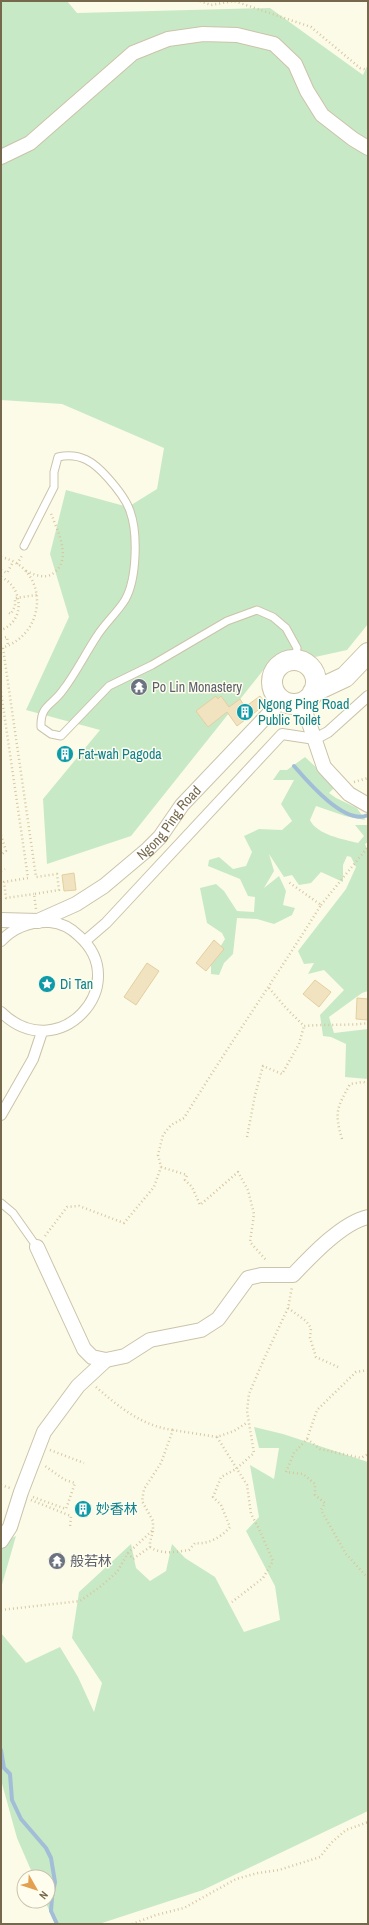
<svg xmlns="http://www.w3.org/2000/svg" width="369" height="1925" font-family="'Archivo Narrow','Noto Sans TC',sans-serif">
<style>
.green{fill:#c8e9c5}
.lines{fill:none;stroke-linecap:round;stroke-linejoin:round}
.stream{stroke:#a2bdd7;stroke-width:4}
.building{fill:#f1e3bf;stroke:#e3cfa0}
.service-casing{stroke:#cbc3aa;stroke-width:9}
.pedestrian-casing{stroke:#cbc3aa;stroke-width:12}
.minor-casing{stroke:#cbc3aa;stroke-width:16}
.secondary-casing{stroke:#ccc3a6;stroke-width:22}
.path{stroke:#d6c7a2;stroke-width:2.5;stroke-dasharray:1 3;stroke-linecap:butt}
.service{stroke:#fff;stroke-width:7}
.pedestrian{stroke:#fff;stroke-width:10}
.minor{stroke:#fff;stroke-width:14}
.secondary{stroke:#fff;stroke-width:20}
.labels{text-anchor:middle;dominant-baseline:central;stroke-width:3;stroke-linejoin:round;paint-order:stroke}
.worship-label{font-size:14px;fill:#5b616d;stroke:#fffded;text-anchor:start}
.culture-label{font-size:14px;fill:#0d838f;stroke:#fffded;text-anchor:start}
.street-label{font-size:14px;fill:#75684c;stroke:#fffded}
</style>
<rect width="100%" height="100%" fill="#fcfbe7"/>
<path class="green" d="M1,1H67L77,13L270,8L363,75L368,64V624L347,650L265,668L131,836L47,864L43,799L100,730L26,710L69,617L50,554L66,490L128,507L157,489L164,448L62,404L1,400Z
M305,757L336,786L329,793L336,798L357,808L365,820L345,816L316,806L310,820C317,835 343,839 358,843L364,836L355,825H368V842L365,844L368,852V991L362,993L329,1017L334,1033L368,1029V1079L345,1077L346,1044L331,1037L323,1036L320,1015L344,990L324,970L308,974L314,963L304,964L298,951L346,889L356,867L351,857L347,856L343,865V882L321,872L311,883L299,885L292,875L284,877L269,854L274,871L264,888L279,876L286,891L283,905L295,908L292,915L274,924L257,919L237,918L233,954L224,963L219,975L211,974V962L225,939L222,933L207,923L200,888L216,884L224,891L237,911L254,912L255,897L248,896L240,879L208,866L209,860L219,857L233,869L246,866L252,852L244,836L259,829L282,830L292,821L281,804L294,780H273L280,770H287Z
M254,1427L283,1434L368,1462V1811L203,1890L99,1924H55L45,1901H48V1877H34L17,1838L1,1780V1633L26,1663L60,1647L78,1677L94,1712L102,1683L72,1638L79,1592L131,1544L136,1568L150,1581L166,1571L172,1544L185,1558L215,1577L244,1632L280,1620L275,1586L246,1531L259,1517L250,1465L274,1479L279,1448H259Z
M16,1536L1,1588V1552L5,1541Z"/>
<g class="lines">
<path class="stream" d="M294,766C307,781 345,826 368,815
M1,1750L4,1768L10,1774L12,1800L21,1819L46,1848L51,1858L55,1882L52,1897L51,1911L57,1924"/>
</g>
<path class="building" d="M216,696L218,699L221,696L229,707L240,699L245,707L260,696L266,704L237,726L227,712L208,727L196,711Z
M74,873L76,890L64,891L62,875Z
M214,940L224,949L206,971L196,963Z
M147,963L159,971L136,1005L124,997Z
M315,980L331,992L319,1007L303,994Z
M357,998L368,999V1020L356,1019Z
M80,1502L91,1505L87,1517L76,1513Z
M60,1552L66,1562L54,1569L48,1559Z"/>
<g class="lines">
<g class="service-casing">
<path id="service" d="M24,546L54,487V472L58,457C80,452 94,462 108,478C116,487 126,499 130,511C138,533 137,579 125,600C117,613 105,623 97,636C85,654 76,673 63,690C52,706 40,705 41,727L51,734L61,736L109,686L152,665L227,621L257,610L273,617L286,628L297,648L295,660
M1,1203L13,1213L37,1247"/>
</g>
<g class="pedestrian-casing">
<path id="pedestrian" d="M1,941C14,927 30,921 50,922C61,923 71,928 79,936C134,985 58,1068 1,1012
M85,941L106,923L282,734L315,739L328,732L368,696
M1,1115L33,1059L42,1032"/>
</g>
<g class="minor-casing">
<g id="minor">
<path d="M1,157L30,143L133,53L168,39L203,34L237,35L274,44L295,64L307,91L322,115L353,139L368,148"/>
<path d="M304,702L306,714L324,767L349,794L368,805"/>
<path id="s1" d="M1,920L38,921L76,904L104,886L148,849L160,837L182,805L282,700"/>
<path d="M37,1247L84,1349L92,1357L106,1360L125,1356L150,1340L201,1330L218,1319L248,1278L261,1275H293C311,1256 343,1222 368,1217"/>
<path d="M1,1541L10,1527L21,1492L44,1432L78,1386L106,1360"/>
</g>
</g>
<g class="secondary-casing">
<path id="secondary" d="M272 682a22 22 0 1 1 44 0a22 22 0 1 1-44 0Z
M313,692L345,677L368,653"/>
</g>
<path class="path" d="M200,1L211,5L234,1L311,27L360,68L368,70
M1,557C50,568 48,635 1,648
M17,564L23,554
M1,570L7,573L13,562
M26,571C35,575 46,580 55,572C72,557 57,531 51,513
M1,577C23,587 26,621 1,630
M9,613L11,614L15,606V598L37,595
M1,638L7,637L8,646
M3,648L36,877L57,874L59,890L34,894L36,909
M1,692L28,878L4,882L6,898L34,894
M354,782L368,778
M1,835L6,851L1,855
M1,871L5,869
M321,905L368,847
M269,988L286,1008L304,1026C325,1024 347,1026 368,1023
M247,1137L255,1095L263,1066L282,1074L299,1044L304,1026
M342,1139C334,1112 337,1108 350,1084L363,1082L368,1083
M161,1167L187,1175L185,1180L192,1187L200,1205L238,1172L248,1190L254,1214L250,1242L267,1261
M45,1236L67,1207L79,1206L124,1223L154,1187L161,1167L158,1155L163,1135L171,1125L184,1118C228,1046 276,977 321,905L287,881
M288,1308L306,1321L311,1328L310,1338L316,1357L338,1367
M368,1370L356,1372L317,1410L307,1439L294,1453L286,1472L303,1474L315,1484V1495L325,1503L321,1510L346,1554L368,1578
M96,1387C119,1407 142,1426 173,1430
M217,1437L247,1485L251,1514L259,1529L273,1561L263,1578L232,1602
M307,1439L320,1449L361,1458L368,1454
M50,1450L84,1463
M1,1485L10,1488
M33,1497L66,1509L75,1483L65,1480L45,1466
M31,1500L71,1516L70,1527
M150,1547C162,1555 176,1552 189,1550L195,1543C207,1545 222,1537 230,1527L221,1505L213,1497L221,1477L236,1469L254,1453L247,1411L249,1394L264,1359L288,1308L292,1287
M128,1553L133,1559L150,1547V1542L153,1531
M1,1610L80,1601L100,1587L117,1572L128,1553L153,1530V1521L142,1501L144,1489L161,1463L173,1430L217,1437L234,1431L248,1422
M132,1924L156,1915L184,1908L236,1879L258,1873L279,1870L320,1857L331,1843L346,1830L368,1822"/>
<use href="#service" class="service"/>
<use href="#pedestrian" class="pedestrian"/>
<use href="#minor" class="minor"/>
<use href="#secondary" class="secondary"/>
</g>
<defs>
<g id="temple-disc" transform="scale(0.9)"><circle r="9.5" fill="#6b7280" stroke="#fffded"/><path d="M0-6L5-2H3V0L6.5 2.5H4V6H1.5V3h-3V6H-4V2.5H-6.5L-3 0V-2H-5Z" fill="#fff"/></g>
<g id="building-disc" transform="scale(0.9)"><circle r="9.5" fill="#0f9aa8" stroke="#fffded"/><path d="M-4-6H4V6H1V3H-1V6H-4ZM-2.5-4.3h1.7v1.8h-1.7ZM.8-4.3h1.7v1.8H.8ZM-2.5-1h1.7V.8h-1.7ZM.8-1h1.7V.8H.8Z" fill="#fff"/></g>
<g id="sight-disc" transform="scale(0.9)"><circle r="9.5" fill="#0f9aa8" stroke="#fffded"/><path d="M0-6L1.8-2.2L6-1.7L2.9 1.2L3.7 5.4L0 3.3L-3.7 5.4L-2.9 1.2L-6-1.7L-1.8-2.2Z" fill="#fff"/></g>
</defs>
<g fill-rule="evenodd">
<use href="#temple-disc" x="139" y="687"/>
<use href="#building-disc" x="245" y="712"/>
<use href="#building-disc" x="65" y="754"/>
<use href="#sight-disc" x="47" y="984"/>
<use href="#building-disc" x="83" y="1509"/>
<use href="#temple-disc" x="57" y="1561"/>
</g>
<g class="labels">
<g class="worship-label">
<text x="152" y="687">Po Lin Monastery</text>
<text x="70" y="1561">般若林</text>
</g>
<g class="culture-label">
<text x="258" y="704">Ngong Ping Road<tspan x="258" dy="16">Public Toilet</tspan></text>
<text x="78" y="754">Fat-wah Pagoda</text>
<text x="60" y="984">Di Tan</text>
<text x="96" y="1509">妙香林</text>
</g>
<g class="street-label">
<text stroke="none"><textPath href="#s1" startOffset="203">Ngong Ping Road</textPath></text>
</g>
</g>
<rect width="369" height="1925" fill="none" stroke="#75684c" stroke-width="4"/>
<g transform="translate(36 1889) rotate(129)"><circle r="19" fill="#fffded" stroke="#c8c1ad"/>
<path d="M0-3L7 15L0 10L-7 15Z" fill="#e2a050"/>
<text y="-6" font-size="11" font-weight="bold" text-anchor="middle" fill="#75684c">N</text>
</g>
</svg>
